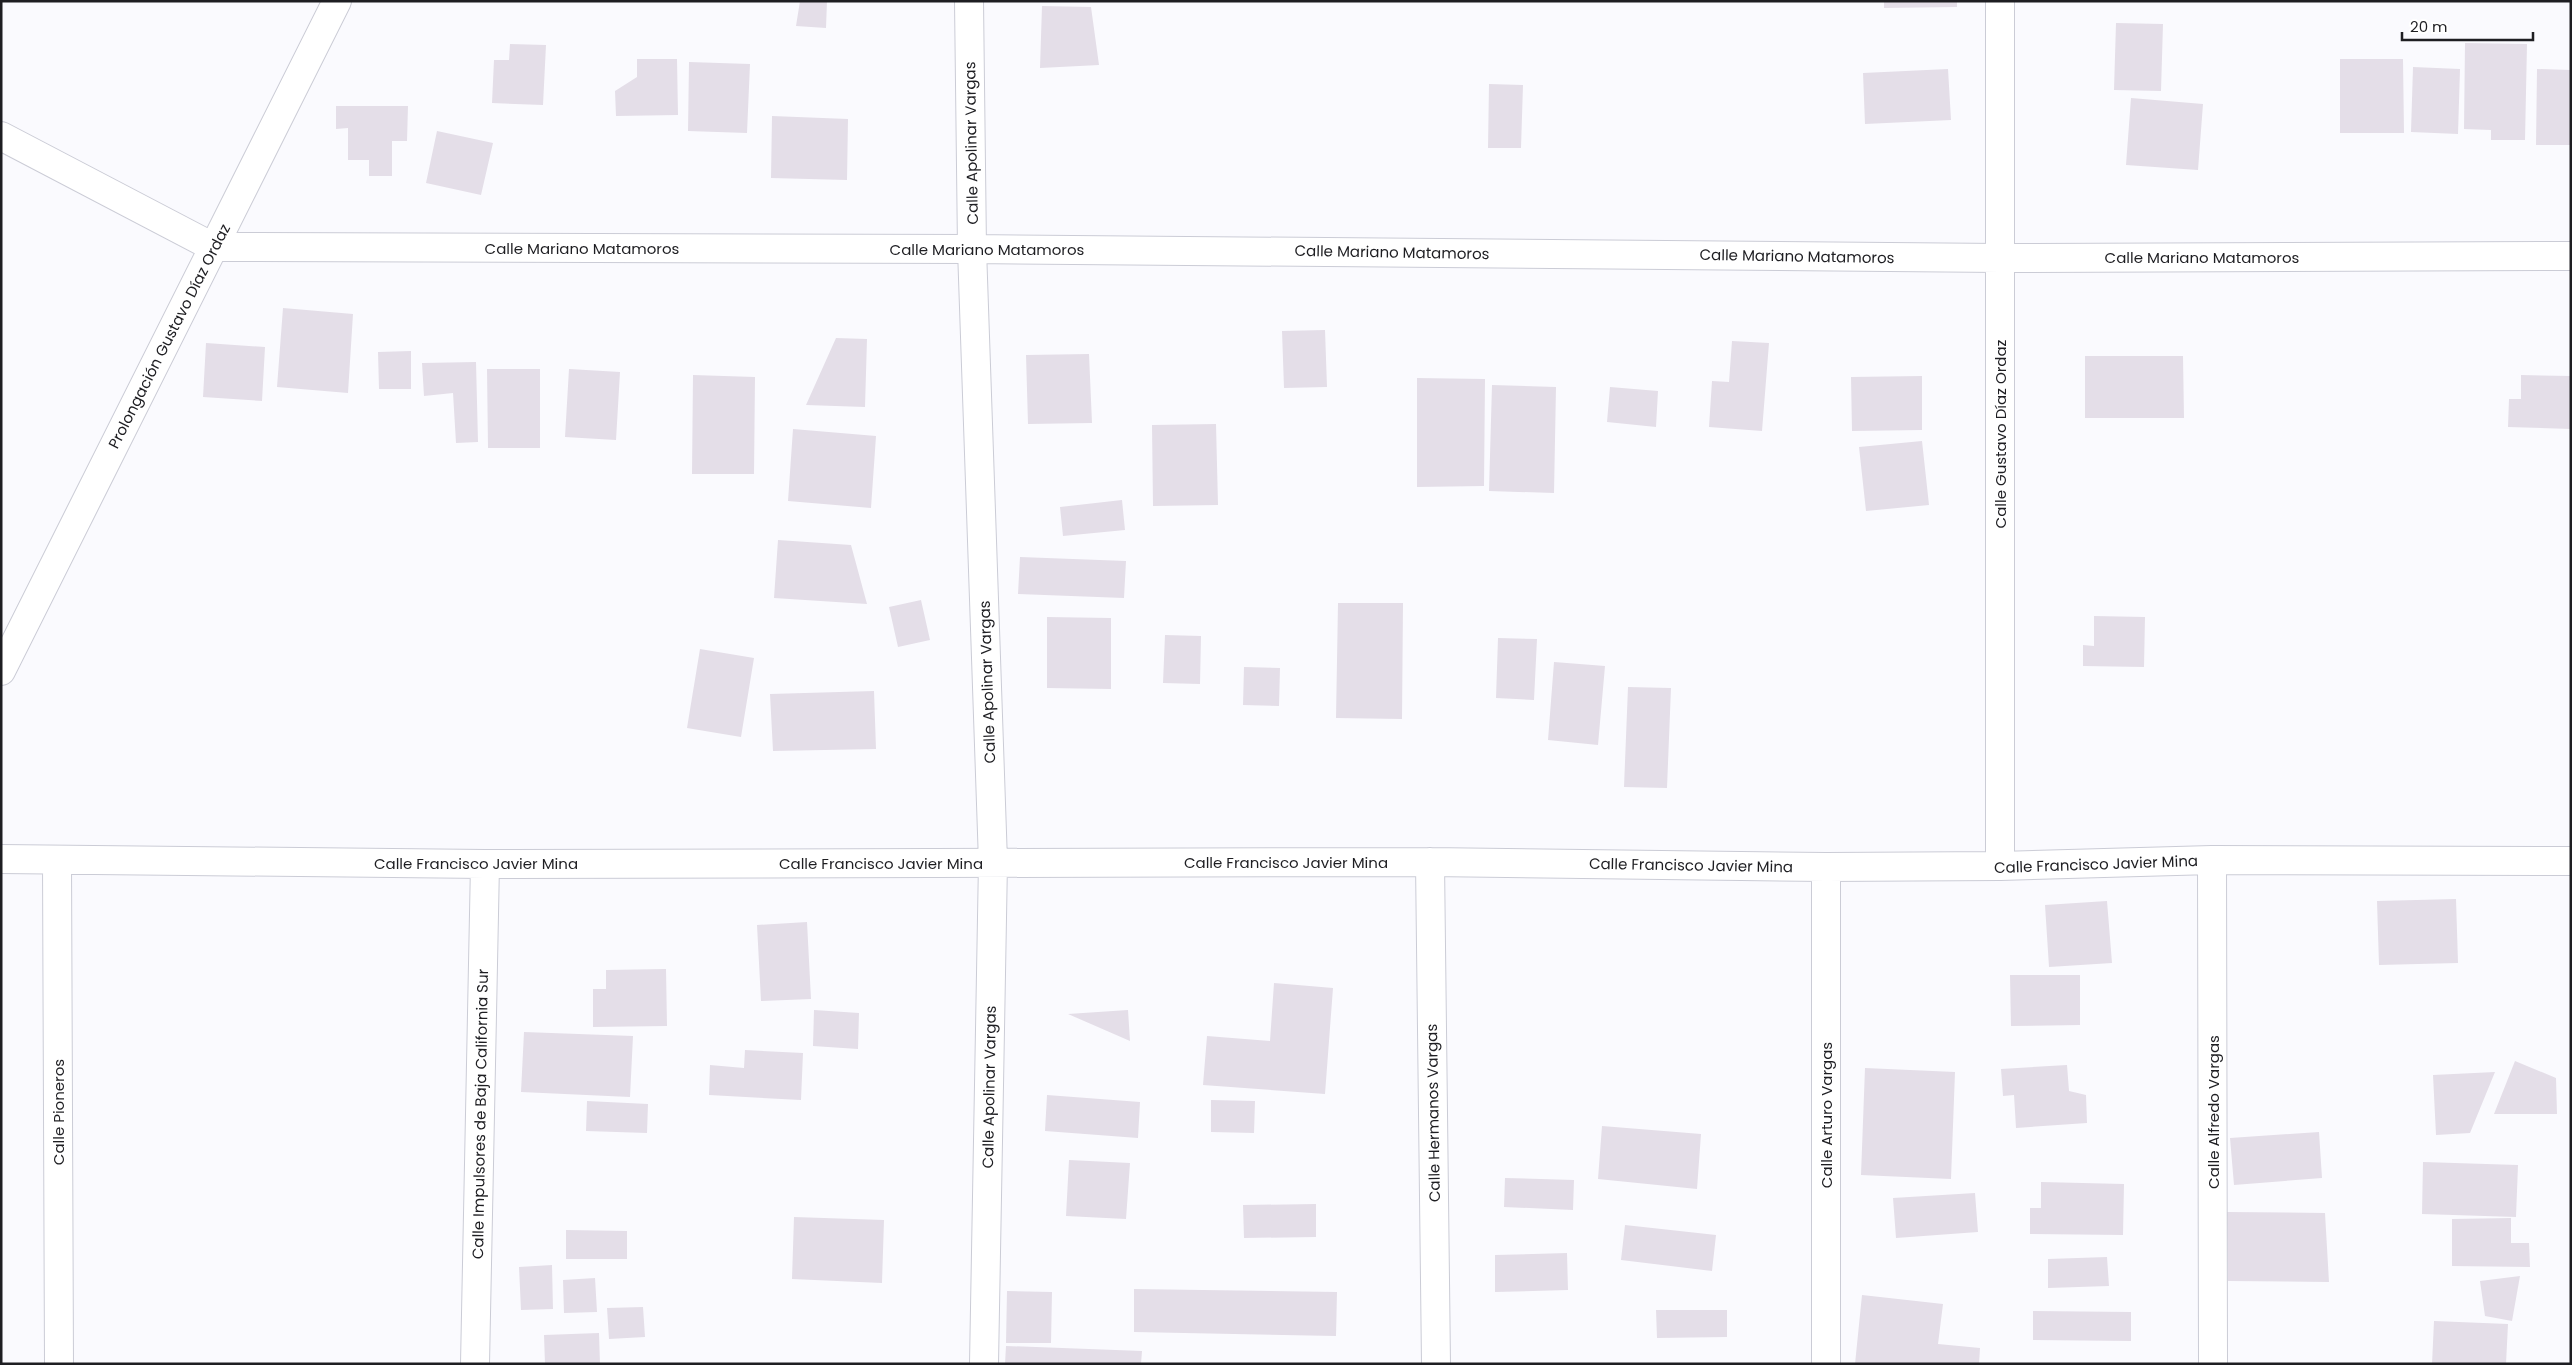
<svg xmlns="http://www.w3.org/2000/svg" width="2572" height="1365" font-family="Poppins,sans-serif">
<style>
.building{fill:#e4dee8}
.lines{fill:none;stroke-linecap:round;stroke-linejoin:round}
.street-casing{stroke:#cbccd6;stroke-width:30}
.street{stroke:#fff;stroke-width:28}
.labels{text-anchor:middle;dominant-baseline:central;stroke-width:4;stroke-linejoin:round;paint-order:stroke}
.street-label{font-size:15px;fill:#1e1e22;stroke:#fff}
</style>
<rect width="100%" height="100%" fill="#fafafe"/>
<path class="building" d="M800,1H827L826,28L796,26Z
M1884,1H1957V7L1884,8Z
M1042,6L1091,7L1099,65L1040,68Z
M2116,23L2163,24L2161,91L2114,90Z
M2465,43L2527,44L2525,140H2491V130L2464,129Z
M510,44L546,45L543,105L492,103L494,60H509Z
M637,59H677L678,115L616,116L615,91L637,77Z
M2340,59H2403L2404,133H2340Z
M689,62L750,64L747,133L688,131Z
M2413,67L2460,69L2458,134L2411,132Z
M1948,69L1951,120L1865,124L1863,73Z
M2537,69L2571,70V145H2536Z
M1489,84L1523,85L1521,148H1488Z
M2131,98L2203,104L2198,170L2126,165Z
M336,106H408L407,141H392V176H369V160H348V128L336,129Z
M772,116L848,119L847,180L771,178Z
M437,131L493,143L481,195L426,183Z
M283,308L353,314L348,393L277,387Z
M1325,330L1327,387L1284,388L1282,331Z
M836,338L867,339L865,407L806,405Z
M1732,341L1769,343L1762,431L1709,427L1712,381L1729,382Z
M206,343L265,347L262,401L203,397Z
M411,351V389H379L378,352Z
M1089,354L1092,423L1028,424L1026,355Z
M2085,356H2183L2184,418H2085Z
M476,362L478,442L456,443L453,393L424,396L422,363Z
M487,369H540V448H488Z
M569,369L620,372L616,440L565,437Z
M693,375L755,377L754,474H692Z
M2521,375L2571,376V429L2508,427L2509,399H2521Z
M1922,376V430L1852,431L1851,377Z
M1417,378L1485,379L1484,486L1417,487Z
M1492,385L1556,387L1554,493L1489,491Z
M1610,387L1658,391L1656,427L1607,422Z
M1216,424L1218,505L1153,506L1152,425Z
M793,429L876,436L871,508L788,501Z
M1922,441L1929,505L1866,511L1859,447Z
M1122,500L1125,530L1063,536L1060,507Z
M778,540L851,545L867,604L774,598Z
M1020,557L1126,561L1124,598L1018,594Z
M921,600L930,640L898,647L889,607Z
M1338,603H1403L1402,719L1336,718Z
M2094,616L2145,617L2144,667L2083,666V645L2094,646Z
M1047,617L1111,618V689L1047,688Z
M1165,635L1201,636L1200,684L1163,683Z
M1498,638L1537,639L1534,700L1496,698Z
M700,649L754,658L741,737L687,728Z
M1554,662L1605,666L1598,745L1548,740Z
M1244,667L1280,668L1279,706L1243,705Z
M1628,687L1671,688L1667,788L1624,787Z
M874,691L876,749L773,751L770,694Z
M2456,899L2458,963L2379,965L2377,901Z
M2107,901L2112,963L2049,967L2045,905Z
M807,922L811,999L761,1001L757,925Z
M666,969L667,1026L593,1027V989H606V970Z
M2010,975H2080V1025L2011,1026Z
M1274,983L1333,988L1325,1094L1203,1085L1207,1036L1270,1041Z
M814,1010L859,1013L858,1049L813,1046Z
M1128,1010L1130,1041L1068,1014Z
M524,1032L633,1036L630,1097L521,1092Z
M745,1050L803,1053L801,1100L709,1095L710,1065L744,1068Z
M2515,1061L2556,1078L2557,1114H2494Z
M2067,1065L2069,1091L2086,1095L2087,1123L2016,1128L2014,1095L2003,1096L2001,1069Z
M1865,1068L1955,1072L1951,1179L1861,1175Z
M2495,1072L2470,1133L2436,1135L2433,1075Z
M1047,1095L1140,1102L1138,1138L1045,1131Z
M1211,1100L1255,1101L1254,1133L1211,1132Z
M587,1101L648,1104L647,1133L586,1131Z
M1602,1126L1701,1134L1697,1189L1598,1179Z
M2319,1132L2322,1178L2234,1185L2230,1138Z
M1069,1160L1130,1163L1126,1219L1066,1216Z
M2423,1162L2518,1165L2516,1217L2422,1214Z
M1505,1178L1574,1180L1573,1210L1504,1207Z
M2041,1182L2124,1184L2123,1235L2030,1234V1208H2041Z
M1975,1193L1978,1232L1896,1238L1893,1198Z
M1316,1204V1237L1244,1238L1243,1205Z
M2227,1212L2325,1213L2329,1282L2228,1281Z
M794,1217L884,1220L882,1283L792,1279Z
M2511,1218V1243H2529L2530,1267L2452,1266V1219Z
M1625,1225L1716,1235L1712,1271L1621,1260Z
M566,1230L627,1231V1259H566Z
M1567,1253L1568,1290L1495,1292V1255Z
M2107,1257L2109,1286L2048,1288V1259Z
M552,1265L553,1309L521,1310L519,1267Z
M2520,1276L2512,1321L2485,1316L2480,1281Z
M595,1278L597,1312L564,1313L563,1280Z
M1134,1289L1337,1292L1336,1336L1134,1332Z
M1007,1291L1052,1292L1051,1343H1006Z
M1862,1295L1943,1304L1938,1344L1980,1348L1979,1364H1855Z
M643,1307L645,1337L609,1339L607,1308Z
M1656,1310H1727V1337L1657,1338Z
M2033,1311L2131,1312V1341L2033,1340Z
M2434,1321L2508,1324L2506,1364H2432Z
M599,1333L600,1364H545L544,1335Z
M1006,1346L1142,1351L1141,1364H1005Z"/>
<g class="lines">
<g class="street-casing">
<path id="street" d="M969,1L972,249L993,862L984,1364
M1,136L213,247L972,249L2000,258L2571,256
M1,671L337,1
M1,859L485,864L1430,862L1826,867L2000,866L2212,860L2571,861
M2212,860L2213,1364
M57,861L59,1364
M1430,862L1436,1364
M2000,866V1
M1826,867V1364
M475,1364L485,864"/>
</g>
<use href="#street" class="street"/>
</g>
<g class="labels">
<g class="street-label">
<text transform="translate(971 143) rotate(-91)">Calle Apolinar Vargas</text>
<text x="582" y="248">Calle Mariano Matamoros</text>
<text x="987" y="249">Calle Mariano Matamoros</text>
<text transform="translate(1392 252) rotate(1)">Calle Mariano Matamoros</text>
<text transform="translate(1797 256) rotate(1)">Calle Mariano Matamoros</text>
<text x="2202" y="257">Calle Mariano Matamoros</text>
<text transform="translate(169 336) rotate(-63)">Prolongación Gustavo Díaz Ordaz</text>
<text transform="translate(2000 434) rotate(-90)">Calle Gustavo Díaz Ordaz</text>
<text transform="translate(987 682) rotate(-92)">Calle Apolinar Vargas</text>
<text x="1286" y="862">Calle Francisco Javier Mina</text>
<text x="476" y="863">Calle Francisco Javier Mina</text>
<text x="881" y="863">Calle Francisco Javier Mina</text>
<text transform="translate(2096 864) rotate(-2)">Calle Francisco Javier Mina</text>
<text transform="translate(1691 865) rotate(1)">Calle Francisco Javier Mina</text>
<text transform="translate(989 1087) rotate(-89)">Calle Apolinar Vargas</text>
<text transform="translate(58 1112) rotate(-90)">Calle Pioneros</text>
<text transform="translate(2213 1112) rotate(-90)">Calle Alfredo Vargas</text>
<text transform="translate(1433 1113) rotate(-91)">Calle Hermanos Vargas</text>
<text transform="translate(480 1114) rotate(-89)">Calle Impulsores de Baja California Sur</text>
<text transform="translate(1826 1115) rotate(-90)">Calle Arturo Vargas</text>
</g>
</g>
<rect width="2572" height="1365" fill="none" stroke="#1e1e22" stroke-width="5"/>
<path d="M2402 32v8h131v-8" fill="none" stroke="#1e1e22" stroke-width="2.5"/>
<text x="2410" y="32" font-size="15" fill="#1e1e22" stroke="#ffffff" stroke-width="4" paint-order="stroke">20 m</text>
</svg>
